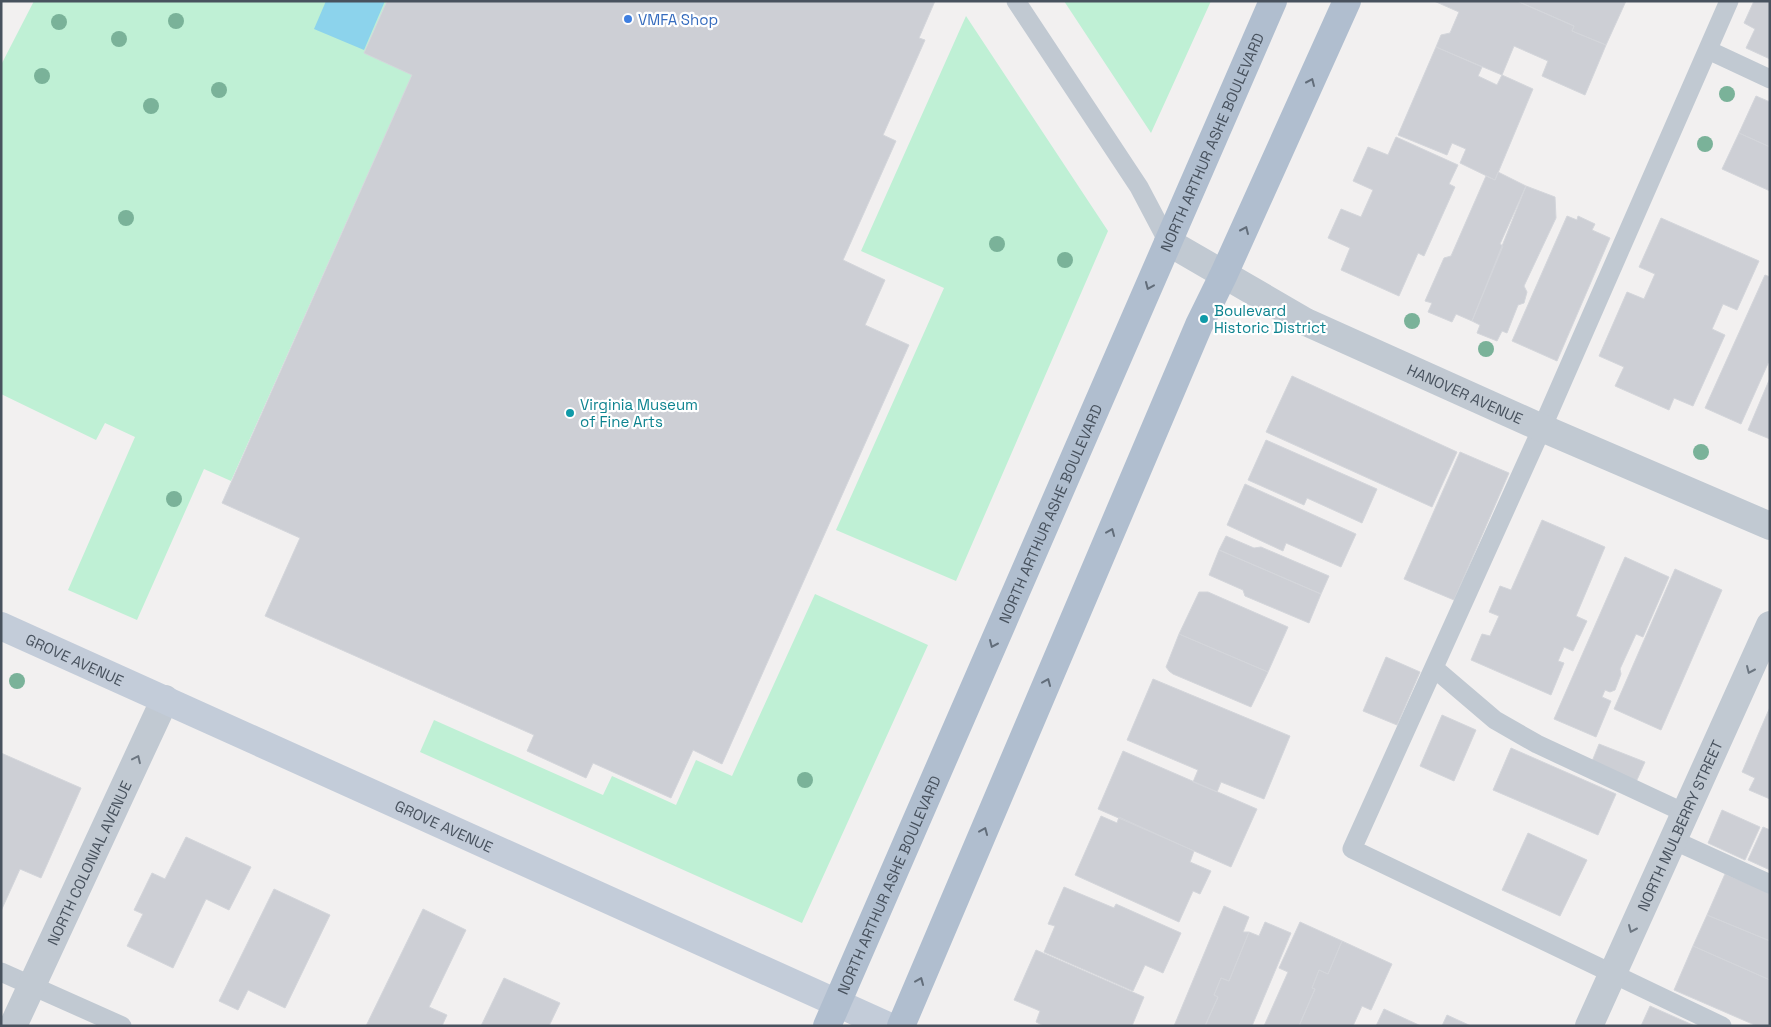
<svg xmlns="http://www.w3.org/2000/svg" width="1771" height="1027" font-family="'Space Grotesk',sans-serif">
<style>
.green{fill:#bff0d5}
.water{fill:#8cd3ec}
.building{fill:#cdcfd5;stroke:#d4d6db}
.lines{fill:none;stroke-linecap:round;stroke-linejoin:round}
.lane{stroke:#c1c9d2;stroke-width:19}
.street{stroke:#c1c9d2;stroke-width:28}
.secondary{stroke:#c3ccd9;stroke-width:28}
.primary{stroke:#b0becf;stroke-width:28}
.tree{fill:#7ab299}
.oneway{stroke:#626d7a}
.oneway2{stroke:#6c7681}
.shop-dot{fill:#3f7fe0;stroke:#fff;stroke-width:2}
.culture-dot{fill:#0f9aa8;stroke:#fff;stroke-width:2}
.labels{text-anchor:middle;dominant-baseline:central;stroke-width:4.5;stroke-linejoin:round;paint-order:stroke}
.shop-label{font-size:15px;fill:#366cbe;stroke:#fff;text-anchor:start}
.street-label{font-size:15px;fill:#48525e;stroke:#fff}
.culture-label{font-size:15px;fill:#0d838f;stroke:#fff;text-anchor:start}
</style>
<rect width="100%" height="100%" fill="#f2f0f0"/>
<path class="green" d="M34,1H387L412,75L231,481L204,469L137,620L68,590L135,437L105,423L96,440L1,394V65Z
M1064,1H1211L1151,133Z
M966,16L1108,231L956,581L836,530L944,288L861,251Z
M815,594L928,645L802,923L420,752L434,720L603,795L612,776L676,805L696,760L732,776Z"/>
<path class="water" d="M326,1H385L364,50L314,29Z"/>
<path class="building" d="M387,1H935L919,38L925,40L883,135L896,141L843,260L885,280L865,325L909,345L722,764L693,750L671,798L593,763L586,778L527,751L534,735L265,616L300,538L222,503L412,75L364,53Z
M1434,1H1517L1574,26L1572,31L1606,45L1585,95L1542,76L1548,61L1514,46L1502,75L1436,47L1441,35L1450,33L1459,12Z
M1517,1H1626L1606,45L1572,31L1574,26Z
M1754,1H1770V59L1746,48L1755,29L1744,23Z
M1436,47L1482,67L1478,76L1497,85L1502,75L1533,89L1495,180L1460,163L1466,149L1452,143L1447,155L1398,135Z
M1756,96L1770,102V147L1739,133Z
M1739,133L1770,147V191L1722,169Z
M1396,137L1458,165L1449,184L1455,187L1424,256L1418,253L1399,296L1341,270L1350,248L1328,238L1341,209L1361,217L1373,190L1353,181L1368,147L1388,155Z
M1498,172L1526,186L1500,244L1503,246L1472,321L1456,314L1452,322L1428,312L1432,303L1425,301L1444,258L1451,256L1486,176L1495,180Z
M1526,186L1555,197L1556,218L1524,286L1527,292L1524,303L1518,305L1507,333L1502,331L1497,341L1477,333L1480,325L1472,321Z
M1567,216L1577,220L1578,216L1595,224L1592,230L1610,238L1557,361L1512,341Z
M1661,218L1759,261L1737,310L1723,304L1712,329L1725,335L1693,406L1674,398L1669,410L1615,386L1624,367L1599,356L1627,292L1644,299L1655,274L1639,267Z
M1765,275L1770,277V359L1741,424L1705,408Z
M1292,376L1457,452L1432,507L1266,432Z
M1770,378V439L1748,430Z
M1266,440L1377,489L1362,523L1307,498L1304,505L1248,480Z
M1460,452L1509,473L1454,600L1404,579Z
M1245,484L1356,534L1341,567L1286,543L1283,551L1227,525Z
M1542,520L1605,547L1576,616L1587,621L1573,651L1564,647L1558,661L1564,663L1551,695L1471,660L1482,634L1490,636L1499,616L1489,612L1500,586L1511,590Z
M1226,536L1254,548L1261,547L1329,576L1321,594L1219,550Z
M1219,550L1321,594L1309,623L1245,596L1243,590L1209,575Z
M1625,557L1669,577L1643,637L1636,634L1620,669L1621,674L1615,690L1610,692L1605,690L1602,697L1611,701L1596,737L1554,719Z
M1675,569L1722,590L1661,730L1614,709Z
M1199,592H1208L1288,627L1268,672L1179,634Z
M1179,634L1268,672L1251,707L1173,674L1169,671L1166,667Z
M1386,657L1420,672L1397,725L1363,711Z
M1153,679L1290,736L1264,799L1221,782L1217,792L1193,782L1198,770L1127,740Z
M1770,707V799L1749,790L1755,778L1742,772Z
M1442,715L1476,730L1454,781L1420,766Z
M1599,744L1645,762L1636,782L1591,764Z
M1511,748L1616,794L1598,835L1493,790Z
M1123,751L1257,809L1231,867L1098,809Z
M1,753L81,788L41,878L20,869L1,911Z
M1722,810L1760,827L1745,860L1708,843Z
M1101,816L1117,823L1119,817L1194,851L1190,862L1211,871L1200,894L1193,891L1179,922L1075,875Z
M1763,827L1770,830V870L1748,860Z
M1528,833L1587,860L1560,916L1502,890Z
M186,837L251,867L229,910L206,899L173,968L127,946L143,914L134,910L152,873L165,879Z
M1725,874L1770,893V941L1707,915Z
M1064,887L1114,908L1116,904L1181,933L1163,973L1145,965L1133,991L1044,952L1055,926L1048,924Z
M274,889L330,915L285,1008L248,990L238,1010L219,1001Z
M1224,906L1249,917L1243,932H1249L1229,981L1221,978L1214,995L1218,997L1205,1026H1174Z
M423,909L466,930L429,1007L447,1015L442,1026H366Z
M1707,915L1770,941V980L1693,946Z
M1265,922L1291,933L1252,1026H1205L1218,997L1214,995L1221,978L1229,981L1249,932L1259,936Z
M1300,922L1342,941L1328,974L1319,970L1312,988L1315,989L1299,1026H1264L1288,972L1279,968Z
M1342,941L1392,964L1371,1010L1362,1006L1353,1026H1299L1315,989L1312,988L1319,970L1328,974Z
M1693,946L1770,980V1026H1757L1674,990Z
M1036,950L1144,997L1132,1026H1044L1036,1022L1040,1011L1014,1000Z
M504,978L560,1003L549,1026H481Z
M1650,1006L1695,1026H1641Z
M1384,1009L1421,1026H1376Z
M1447,1015L1471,1026H1442Z"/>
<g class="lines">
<path class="lane" d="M1016,1L1139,187L1168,242
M1708,50L1770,79
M1434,668L1495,720L1537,744L1685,813
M1673,840L1770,884
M1,972L122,1026
M1722,1026L1352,849L1542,428L1729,1"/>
<g class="street">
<path id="s1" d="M1168,242L1306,322L1542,428L1770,526"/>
<path id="s2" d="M13,1026L165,699"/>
<path id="s3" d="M1589,1026L1770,625"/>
</g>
<path class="secondary" id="s4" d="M1,626L888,1026"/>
<g class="primary">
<path id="s5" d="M827,1026L1273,1"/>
<path d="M901,1026L1199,325L1224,274L1347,1"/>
</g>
</g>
<g class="tree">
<circle cx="176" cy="21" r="8"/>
<circle cx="59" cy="22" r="8"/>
<circle cx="119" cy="39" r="8"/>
<circle cx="42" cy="76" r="8"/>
<circle cx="219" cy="90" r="8"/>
<circle cx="1727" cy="94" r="8"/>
<circle cx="151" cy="106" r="8"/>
<circle cx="1705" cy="144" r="8"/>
<circle cx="126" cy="218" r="8"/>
<circle cx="997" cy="244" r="8"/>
<circle cx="1065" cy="260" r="8"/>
<circle cx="1412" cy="321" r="8"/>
<circle cx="1486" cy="349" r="8"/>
<circle cx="1701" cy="452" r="8"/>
<circle cx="174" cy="499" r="8"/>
<circle cx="17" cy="681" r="8"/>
<circle cx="805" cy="780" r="8"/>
</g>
<defs><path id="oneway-chevron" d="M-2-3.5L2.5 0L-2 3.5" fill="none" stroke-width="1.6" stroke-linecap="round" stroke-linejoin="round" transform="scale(1.25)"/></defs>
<g class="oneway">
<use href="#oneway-chevron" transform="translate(1311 82) rotate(-66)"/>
<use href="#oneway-chevron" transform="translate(1245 230) rotate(-66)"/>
<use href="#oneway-chevron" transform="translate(1149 286) rotate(113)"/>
<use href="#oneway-chevron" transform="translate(1111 532) rotate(-67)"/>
<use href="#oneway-chevron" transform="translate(993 644) rotate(114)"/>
<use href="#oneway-chevron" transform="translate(1047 682) rotate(-67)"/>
<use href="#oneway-chevron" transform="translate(984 831) rotate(-67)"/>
<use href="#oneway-chevron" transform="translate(920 981) rotate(-67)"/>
</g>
<g class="oneway2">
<use href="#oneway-chevron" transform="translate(1750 670) rotate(114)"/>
<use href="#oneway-chevron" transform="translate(137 759) rotate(-65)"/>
<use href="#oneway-chevron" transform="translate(1632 929) rotate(114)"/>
</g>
<circle class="shop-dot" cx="628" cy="19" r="5"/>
<g class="culture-dot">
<circle cx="1204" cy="319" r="5"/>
<circle cx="570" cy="413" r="5"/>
</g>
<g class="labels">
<g class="shop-label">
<text x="638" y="19">VMFA Shop</text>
</g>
<g class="street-label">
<text stroke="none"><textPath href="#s5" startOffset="964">NORTH ARTHUR ASHE BOULEVARD</textPath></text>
<text stroke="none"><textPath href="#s1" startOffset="334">HANOVER AVENUE</textPath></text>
<text stroke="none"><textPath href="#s5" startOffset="559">NORTH ARTHUR ASHE BOULEVARD</textPath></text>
<text stroke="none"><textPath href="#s4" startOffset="81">GROVE AVENUE</textPath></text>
<text stroke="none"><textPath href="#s3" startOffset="220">NORTH MULBERRY STREET</textPath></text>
<text stroke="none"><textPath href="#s4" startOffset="486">GROVE AVENUE</textPath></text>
<text stroke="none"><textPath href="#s2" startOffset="180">NORTH COLONIAL AVENUE</textPath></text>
<text stroke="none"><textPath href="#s5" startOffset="154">NORTH ARTHUR ASHE BOULEVARD</textPath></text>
</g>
<g class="culture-label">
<text x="1214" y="310">Boulevard<tspan x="1214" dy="17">Historic District</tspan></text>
<text x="580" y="404">Virginia Museum<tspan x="580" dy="17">of Fine Arts</tspan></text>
</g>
</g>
<rect width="1771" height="1027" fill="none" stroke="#48525e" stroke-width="5"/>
</svg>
